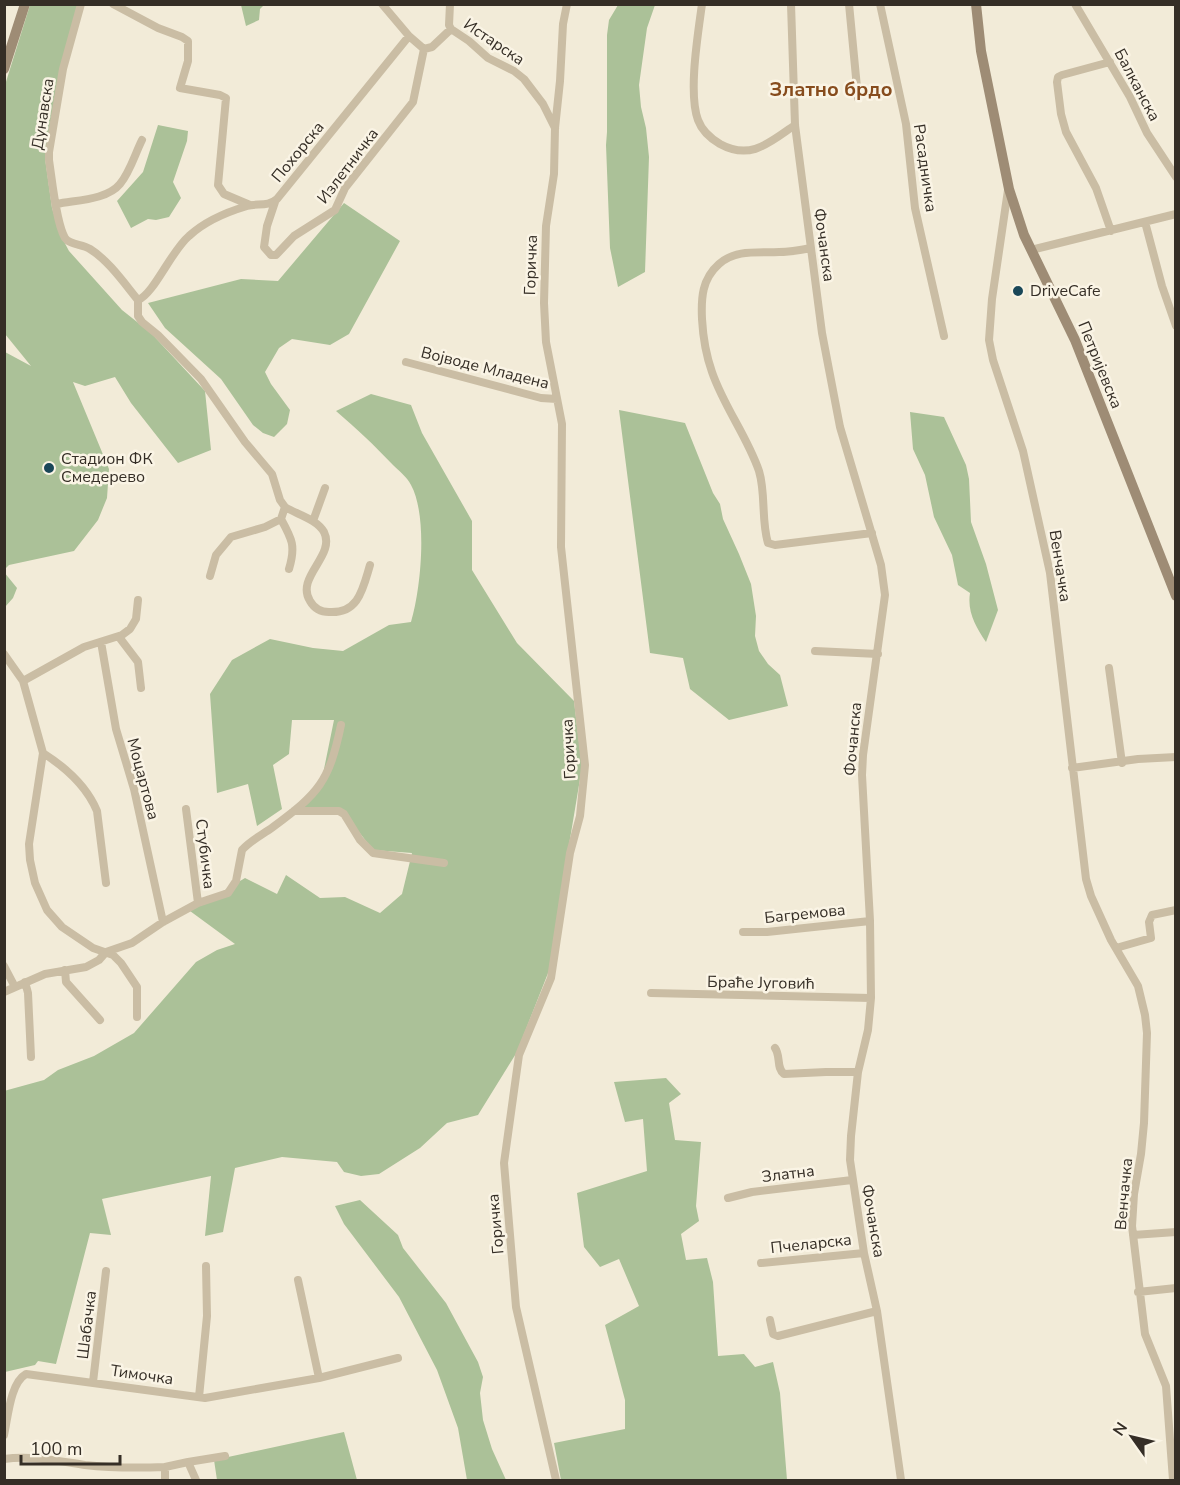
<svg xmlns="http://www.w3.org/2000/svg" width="1180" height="1485" font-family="'Nunito Sans',sans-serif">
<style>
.green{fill:#abc198}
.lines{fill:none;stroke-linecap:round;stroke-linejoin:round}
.street{stroke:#cabda4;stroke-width:8}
.secondary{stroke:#9e8c75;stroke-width:10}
.poi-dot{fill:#1a4758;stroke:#faf4e5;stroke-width:2}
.labels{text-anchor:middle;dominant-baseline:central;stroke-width:5;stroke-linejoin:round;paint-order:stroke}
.street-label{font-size:16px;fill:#352e26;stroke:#faf4e5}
.poi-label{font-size:16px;fill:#352e26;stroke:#faf4e5;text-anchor:start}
.quarter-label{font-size:20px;font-weight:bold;fill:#874c1d;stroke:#faf4e5}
</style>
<rect width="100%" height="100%" fill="#f2ebd8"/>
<path class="green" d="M30,5H78L49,133L45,158L52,208L61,236L69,251L122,310L151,333L205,391L211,450L178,463L131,403L115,377L85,386L73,382L109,469L107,498L98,520L74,551L9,565L5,569V352L31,366L5,334V85Z
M241,5H264L260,9L259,20L246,26Z
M618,5H655L647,28L639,85L641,107L646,128L649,157L645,272L618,287L610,248L606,145L607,132V35L609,20Z
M158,125L188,131L187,141L173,182L181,198L169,217L156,220L148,219L131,228L117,201L143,172Z
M344,203L400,241L349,334L330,345L292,339L279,348L265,372L271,384L290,410L287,424L274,437L263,433L253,425L221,379L165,328L148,303L241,279L278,281Z
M371,394L411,405L422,433L472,521V570L517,643L574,701L582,767L567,857L552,963L517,1052L478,1115L447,1123L420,1148L379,1174L361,1176L344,1172L337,1162L282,1157L235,1168L223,1232L205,1236L211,1176L102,1199L111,1235L90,1233L56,1364L38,1361L35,1365L5,1372L4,1091L44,1080L58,1070L94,1056L134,1033L196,962L217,950L235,944L190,911L245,878L277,894L286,875L320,898L345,897L380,913L402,894L412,853L373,850L341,809L303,807L323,774L334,720H292L289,754L273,765L282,809L257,826L248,784L217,793L210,694L232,660L270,639L313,648L343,651L389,625L411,622C421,589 428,516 411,485C407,477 399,471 393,465C374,445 357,429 336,411Z
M619,410L685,423L713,493L720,504L723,519L739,554L751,584L756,616L755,636L759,651L768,664L780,675L788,706L729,720L690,689L683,658L650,653Z
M910,412L944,417L966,465L969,479L971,522L986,564L998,610L986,642C976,627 967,612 970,593L958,585L952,555L934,517L925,475L913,449Z
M4,572L17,588L13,598L5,607Z
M666,1078L681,1094L669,1103L675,1140L701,1142L696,1206L699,1221L681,1234L686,1260L707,1258L713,1282L718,1356L744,1354L755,1367L773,1362L780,1393L787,1480H561L554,1443L625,1429V1400L605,1325L639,1306L619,1259L600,1267L584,1247L577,1193L647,1171L643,1119L625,1122L614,1082Z
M360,1200L398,1235L403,1248L446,1303L478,1362L483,1377L480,1393L483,1420L492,1449L506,1480H467L458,1428L437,1370L399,1297L344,1224L335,1206Z
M344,1432L357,1480H217L214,1460Z"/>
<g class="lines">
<path class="street" d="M81,4L63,69L49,152V160C52,179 56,223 65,238C70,245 82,244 90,249C109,261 124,283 138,300
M113,4L158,28L182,37L188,41V61L180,88L220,95L226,98L218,185L224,194L250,205
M382,4L409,36L424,49L432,47L451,29
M450,4L449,25L451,29L469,41L488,58L514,71L524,79L543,104L555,128
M702,4C698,34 688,93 698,120C702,131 710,138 720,144C751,161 770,142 795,125
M791,4L795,125L822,333L840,427L881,565L885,595L863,755L862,775L870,921L871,998L868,1030L858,1072L851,1136L850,1160L864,1253L877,1311L901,1480
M849,4L858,98
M880,4L906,124L915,208L944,336
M1075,4L1130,97L1147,133L1176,177
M1110,62L1062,75L1058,77L1057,82L1061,114L1066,132L1096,188L1111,231
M1008,190L992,299L989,340L993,360L1023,451L1050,573L1086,879L1091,896L1111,940L1138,986L1145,1015L1147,1033L1144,1123L1141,1154L1134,1194L1132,1226L1145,1334L1166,1386L1173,1480
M275,202L267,226L264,247L271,255H276L294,236L335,210L345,188L413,102L424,49
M57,204C76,200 107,200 120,184C130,172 135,154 142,140
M1145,222L1162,286L1176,326
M811,248C801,250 790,252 779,252C758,253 736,249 719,264C702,279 701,298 702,319C703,337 706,355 712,372C724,407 747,436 759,471C766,494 761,520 768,543L775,545L872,533
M1031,250L1176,214
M138,300C154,294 171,251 189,236C204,222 227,212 247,206C257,203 268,207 277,199L409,36
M138,300V316L142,322L158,335L201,379L245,442L272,474L280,500L285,507L281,519L265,527L231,537L216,555L210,576
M406,362L541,398L557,399
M285,507C296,514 317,519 324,532C336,556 295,577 310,601C314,608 321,612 329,612C359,614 363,588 370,565
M281,519C292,539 296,546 289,569
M313,521L325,488
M119,637L138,662L141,688
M101,642L116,729L134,789L163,922
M815,651L878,654
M4,654L23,681L43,753L29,844L30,860L35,883L47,910L62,927L93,948L113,955L121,963L137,987V1017
M1109,668L1122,763
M23,681L84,647L122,635L130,629L136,619L138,600
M43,753C65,767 87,787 97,811L106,883
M1072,768L1138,759L1176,757
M186,809L198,903
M294,811H339L344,814L360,840L373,853L444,863
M743,932H767L870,921
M1116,948L1151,938L1149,922L1152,915L1176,910
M4,966L15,987
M65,970L66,982L100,1020
M25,982L28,993L31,1057
M4,992L45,974L86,967L99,960L106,952L132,943L163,922L198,903L228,893L236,881L242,850C251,840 262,835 273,827C319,793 329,782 341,725
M651,993L871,998
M775,1048C781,1056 776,1068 784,1074L826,1072H858
M728,1198L752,1192L852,1180
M1133,1235L1176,1232
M761,1263L864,1253
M1138,1292L1176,1288
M770,1320L773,1334L778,1336L877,1311
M319,1378L398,1358
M93,1382L106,1271
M199,1397L207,1316L206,1266
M4,1435C8,1418 10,1383 26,1374L205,1398L319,1378L298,1280
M4,1459C30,1455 59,1461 85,1465C111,1468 138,1468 165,1467V1480
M188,1462L225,1456
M165,1467L188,1462L196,1480
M556,1480L516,1307L504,1163L519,1055L551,978L570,853L580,816L585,765L561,547L562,424L546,342L544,303L546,226L554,174L555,128L560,81L563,24L567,4"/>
<path class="secondary" d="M976,4L981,51L1009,189L1024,235L1075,340L1176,596
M4,69L25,4"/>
</g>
<g class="poi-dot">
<circle cx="1018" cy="291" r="6"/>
<circle cx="49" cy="468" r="6"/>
</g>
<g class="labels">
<g class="street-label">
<text transform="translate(494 42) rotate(34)">Истарска</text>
<text transform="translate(1137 85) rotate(62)">Балканска</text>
<text transform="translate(43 114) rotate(-81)">Дунавска</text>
<text transform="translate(298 152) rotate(-51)">Похорска</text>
<text transform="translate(348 166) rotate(-53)">Излетничка</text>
<text transform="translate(925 168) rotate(82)">Расадничка</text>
<text transform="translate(824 245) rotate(82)">Фочанска</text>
<text transform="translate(531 265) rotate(-88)">Горичка</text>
<text transform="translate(1100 365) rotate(68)">Петријевска</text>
<text transform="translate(485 368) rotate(14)">Војводе Младена</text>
<text transform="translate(1060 566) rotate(81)">Венчачка</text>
<text transform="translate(853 739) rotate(-85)">Фочанска</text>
<text transform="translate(569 749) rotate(-93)">Горичка</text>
<text transform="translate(143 779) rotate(75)">Моцартова</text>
<text transform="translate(205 854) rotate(83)">Стубичка</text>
<text transform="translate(805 914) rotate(-6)">Багремова</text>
<text transform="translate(761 983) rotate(1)">Браће Југовић</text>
<text transform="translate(788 1174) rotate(-7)">Златна</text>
<text transform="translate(1124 1194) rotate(-85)">Венчачка</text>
<text transform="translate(873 1221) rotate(80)">Фочанска</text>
<text transform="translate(496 1224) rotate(-95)">Горичка</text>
<text transform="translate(811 1244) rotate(-6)">Пчеларска</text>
<text transform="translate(87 1325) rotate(-83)">Шабачка</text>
<text transform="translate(142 1375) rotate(8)">Тимочка</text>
</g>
<g class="poi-label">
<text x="1030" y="291">DriveCafe</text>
<text x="61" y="459">Стадион ФК<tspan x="61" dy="18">Смедерево</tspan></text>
</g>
<g class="quarter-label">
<text x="831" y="89">Златно брдо</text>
</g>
</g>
<rect width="1180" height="1485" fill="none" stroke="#352e26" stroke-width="12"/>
<g transform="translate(1132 1437) rotate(304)" stroke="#faf4e5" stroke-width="4.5" paint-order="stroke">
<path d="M0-4.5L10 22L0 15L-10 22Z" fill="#352e26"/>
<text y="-9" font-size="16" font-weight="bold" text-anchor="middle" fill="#352e26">N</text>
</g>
<path d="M21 1455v9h99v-9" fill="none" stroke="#352e26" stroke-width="3"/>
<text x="30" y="1455" font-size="18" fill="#352e26" stroke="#faf4e5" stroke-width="4.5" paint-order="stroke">100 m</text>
</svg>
